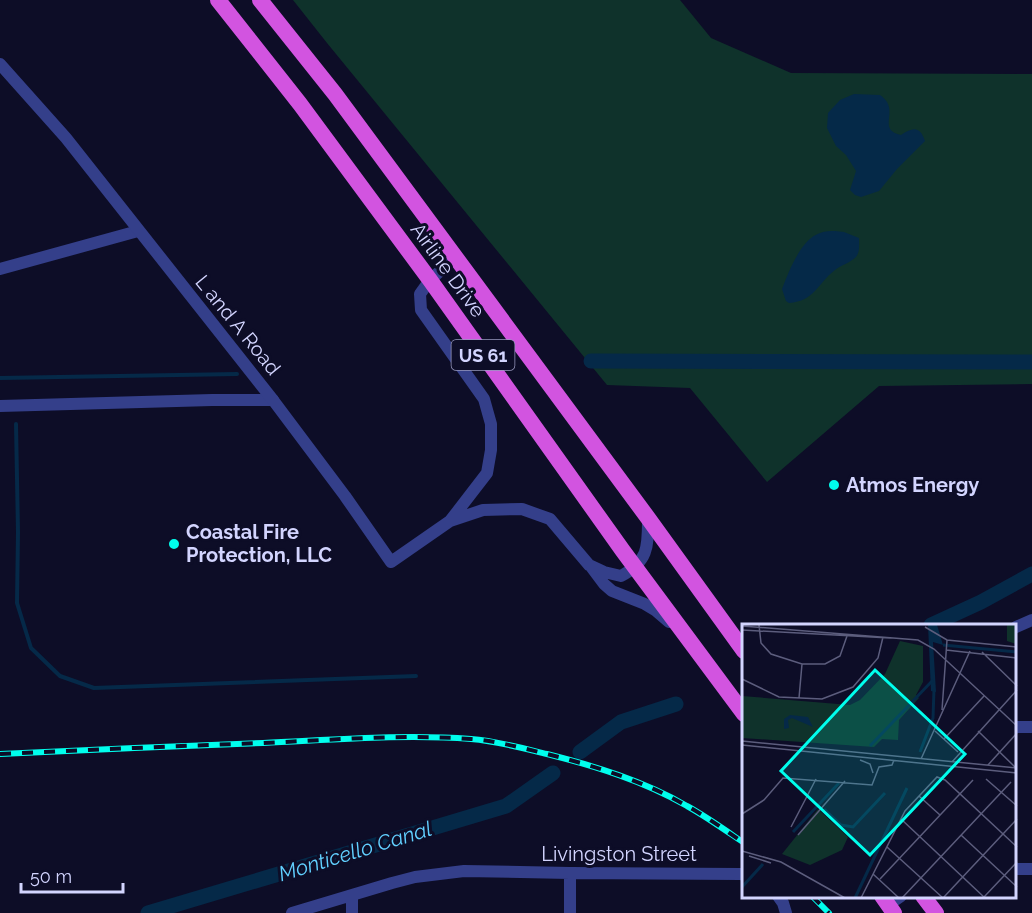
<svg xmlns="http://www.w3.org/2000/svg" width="1032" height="913" font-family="Raleway,sans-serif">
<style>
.green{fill:#0f322b}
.water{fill:#052948}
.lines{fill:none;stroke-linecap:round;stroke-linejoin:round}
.stream{stroke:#052948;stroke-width:4}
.canal{stroke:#052948;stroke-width:15}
.minor{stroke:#343f8a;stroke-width:12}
.tertiary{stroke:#343f8a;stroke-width:12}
.trunk{stroke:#d254e0;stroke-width:16}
.rail-casing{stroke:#00feed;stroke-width:6}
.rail{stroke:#0d0d27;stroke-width:4;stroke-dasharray:11;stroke-linecap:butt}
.poi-dot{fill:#00feed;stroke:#0d0d27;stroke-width:2}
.labels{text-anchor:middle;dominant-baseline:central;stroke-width:6;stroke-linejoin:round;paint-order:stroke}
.shield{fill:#0d0d27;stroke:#9899be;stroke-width:1.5}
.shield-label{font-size:18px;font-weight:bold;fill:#d3d5ff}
.street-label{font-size:20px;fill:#d3d5ff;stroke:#0d0d27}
.poi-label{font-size:20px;font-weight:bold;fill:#d3d5ff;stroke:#0d0d27;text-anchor:start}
.water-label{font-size:21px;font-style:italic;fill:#61d0ff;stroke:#0d0d27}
.inset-river{fill:none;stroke:#052948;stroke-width:3}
.inset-road{fill:none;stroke:#5c5d7d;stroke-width:1.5}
.view{fill:#00feed;fill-opacity:0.15;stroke:#00feed;stroke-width:3}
.inset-edge{fill:none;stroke:#d3d5ff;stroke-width:3}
</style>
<rect width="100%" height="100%" fill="#0d0d27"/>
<path class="green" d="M293,0H680L711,38L791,73L1032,74V384L879,386L767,482L690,388L607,385L327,43Z"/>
<path class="water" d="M854,94L880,95C883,97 885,99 887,102C895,116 879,130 901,135C913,127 920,126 925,141L897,169L879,191L861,197L855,195L850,190L856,171L846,155L836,146L827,128L828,113L840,100Z
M835,231L844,232L859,238C859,245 860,252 856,257C850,263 841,265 835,270C817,284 815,301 789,303L786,301L782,289C789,271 801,239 820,233C825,231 831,231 835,231Z"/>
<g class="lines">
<path class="stream" d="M0,378L237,374
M16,424L18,532L17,603L31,648L60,676L94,688L416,676"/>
<path class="canal" d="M591,361L1032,362
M931,625L981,602L1032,574
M580,752L621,722L676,704
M148,913L506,806L553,773"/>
<path class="minor" d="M0,269L138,231
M0,406L212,400H273
M1016,627L1032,620
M1016,727H1032
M1016,869H1032
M570,873V913
M352,895V913
M778,896L783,903L786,913
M888,905L901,896
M292,913L392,883L415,877L464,871L570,873L741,874L744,875"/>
<path class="tertiary" d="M0,64L66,138L273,400L345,496L391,562L450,521L483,510L522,509L550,519L589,565L604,572L621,576C649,561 648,546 648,518
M450,521L487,473L491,450V424L484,399L421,310L420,294L430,280L456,257
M592,568L604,584L612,591L645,604L655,610L669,622"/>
<path class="trunk" d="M218,0L300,104L430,280L623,551L744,714
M260,0L335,94L648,518L744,651
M882,896L894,913
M923,896L936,913"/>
<g class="rail-casing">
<path id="rail" d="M0,754C88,750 175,746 263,743C332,740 402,734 471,739C497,741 522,748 547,754C595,766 644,781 687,806C707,817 725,830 744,843
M812,896L829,913"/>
</g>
<use href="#rail" class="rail"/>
</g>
<g class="poi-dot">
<circle cx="834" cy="485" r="6"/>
<circle cx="174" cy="544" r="6"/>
</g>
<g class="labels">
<rect class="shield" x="451.5" y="340" width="63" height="30" rx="4.5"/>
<g class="shield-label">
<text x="483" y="355">US 61</text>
</g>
<g class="street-label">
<text transform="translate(448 270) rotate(54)">Airline Drive</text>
<text transform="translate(238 325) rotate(51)">L and A Road</text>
<text x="619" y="854">Livingston Street</text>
</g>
<g class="poi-label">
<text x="846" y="485">Atmos Energy</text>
<text x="186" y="532">Coastal Fire<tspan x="186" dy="23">Protection, LLC</tspan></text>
</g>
<g class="water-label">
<text transform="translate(355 851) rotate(-17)">Monticello Canal</text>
</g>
</g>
<g transform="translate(742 624)">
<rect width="274" height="274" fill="#0d0d27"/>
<path d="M265,1H274V20L265,17ZM158,17L181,22V58L174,71L177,74L157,96L156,116L140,115L132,123L0,114V72L108,81L118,76L143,50ZM76,185L106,213L100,226L68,241L40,230Z" fill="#0f322b"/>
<path d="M186,1H195L201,21L191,18L194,68L189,67ZM48,91L66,93L71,103L50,94L46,96L47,104L42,105V95Z" fill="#052948"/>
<path class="inset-river" d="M201,21L275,28M128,122L191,56M178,128L191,94L192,65M82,185L99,201L111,203L143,169M51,208L97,159M0,263L21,240M113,274L165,164"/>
<path class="inset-road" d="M17,1L19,19L29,30L60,40H83L98,32L105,12M0,2L176,16L192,25L275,102M183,3L205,16L275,23M0,6L148,14M204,26L275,34M240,28L275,62M0,55L37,73L80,75L111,63L136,34L141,13M57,74L60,40M200,86L205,16M193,107L216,128M236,107L273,143M202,115L242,72M0,117L275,144M0,121L275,149M179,135L228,27M118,136L128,140L131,149M210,138L275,66M246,141L275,109M244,155L275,182M177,172L198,191M0,190L22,176L41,154L130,161L137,143L150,141L152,136M159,195L243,274M49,203L74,155M56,211L103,157M219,211L275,263M145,223L201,274M0,227L39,238L103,274M7,232L29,239M131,250L157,274M138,255L231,156M242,273L275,238M119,274L163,187L195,153L203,156L275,223M160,274L269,158M201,274L275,195"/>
<path class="view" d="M133,46L223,130L128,231L39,147Z"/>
<rect width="274" height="274" class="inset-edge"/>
</g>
<path d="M21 883v9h102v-9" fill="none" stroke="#d3d5ff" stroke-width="3"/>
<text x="30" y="883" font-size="18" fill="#d3d5ff" stroke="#0d0d27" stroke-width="4.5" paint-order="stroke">50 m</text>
</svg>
